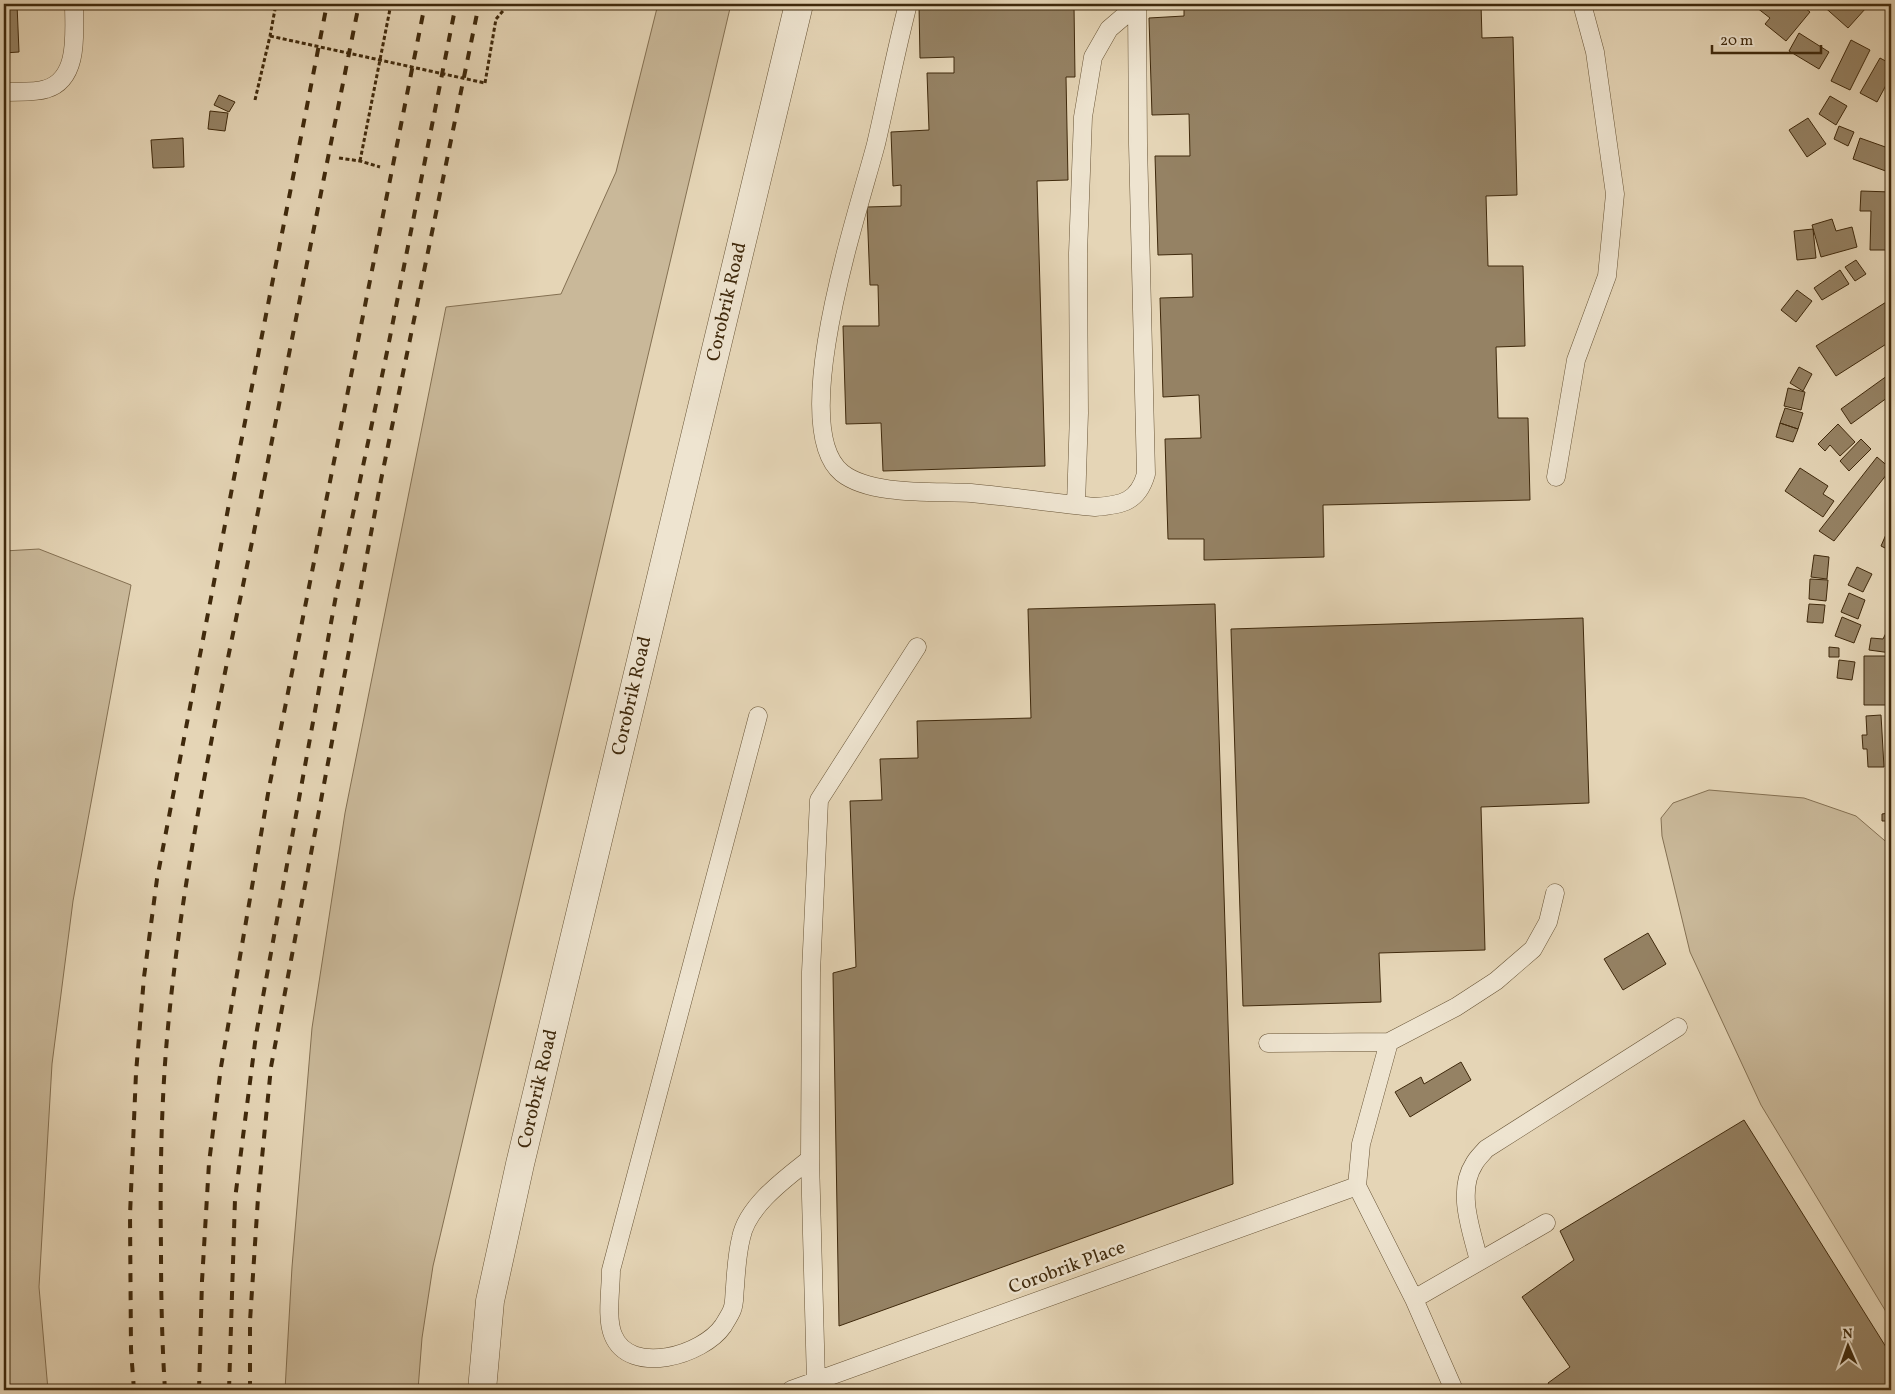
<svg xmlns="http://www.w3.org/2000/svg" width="1895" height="1394" font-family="Vollkorn,serif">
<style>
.green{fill:#c9b899;stroke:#847052}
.building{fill:#958264;stroke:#3f290c}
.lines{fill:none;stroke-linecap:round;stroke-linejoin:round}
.service-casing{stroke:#685436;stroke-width:19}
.tertiary-casing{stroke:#685436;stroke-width:29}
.path{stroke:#3f290c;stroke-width:3;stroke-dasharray:4 2.5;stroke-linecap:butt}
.service{stroke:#eee4d0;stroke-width:18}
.tertiary{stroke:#eee4d0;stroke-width:28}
.rail{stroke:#3f290c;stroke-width:4;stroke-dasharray:9 9;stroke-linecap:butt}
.path-bridge{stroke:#3f290c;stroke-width:3;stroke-dasharray:4 2.5;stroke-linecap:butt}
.labels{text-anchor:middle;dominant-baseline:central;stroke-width:5;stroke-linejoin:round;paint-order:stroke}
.street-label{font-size:19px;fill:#3f290c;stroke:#eee4d0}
</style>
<rect width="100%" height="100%" fill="#e5d5b6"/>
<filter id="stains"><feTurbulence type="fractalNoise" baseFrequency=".004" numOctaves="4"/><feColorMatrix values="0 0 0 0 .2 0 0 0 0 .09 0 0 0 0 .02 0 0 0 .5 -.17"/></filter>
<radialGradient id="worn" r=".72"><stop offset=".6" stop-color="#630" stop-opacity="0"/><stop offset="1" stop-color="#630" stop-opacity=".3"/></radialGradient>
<path class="green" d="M658,4H731L433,1266L422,1338L418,1390H285L292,1267L312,1028L345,813L446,307L561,294L616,172Z
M39,549L131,585L73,901L52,1064L39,1287L48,1390H4V551Z
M1709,790L1804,798L1856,816L1891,846V1320L1761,1105L1690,952L1662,836L1661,818L1673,803Z"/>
<path class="building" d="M4,4H17L19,52L4,53Z
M987,4H1104L1074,6L1075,77H1066L1068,180L1037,181L1045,466L883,471L881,423L846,424L843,326H879L878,285H870L867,207L901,206V185L893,186L891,132L929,130L927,73H954V57L920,58L919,6Z
M1184,4H1481L1482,38L1513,37L1517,195L1486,196L1488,266H1523L1525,346L1496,347L1498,418H1528L1530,500L1323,505L1324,557L1204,560V539H1168L1165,439L1201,438L1199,395L1163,397L1160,298L1193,297L1192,254L1158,255L1155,156H1190L1189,114L1152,115L1149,18L1184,16Z
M1752,4H1800L1810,12L1786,41L1765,24L1770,18Z
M1821,4H1861L1866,8L1848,28Z
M1799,33L1829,52L1819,69L1789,51Z
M1851,40L1870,50L1850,90L1831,81Z
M1880,58L1891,64V76L1877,102L1860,93Z
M1891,93V104L1886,101Z
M219,95L235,102L229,112L214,105Z
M1830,96L1847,106L1836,125L1819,114Z
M210,111L228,113L225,131L208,129Z
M1808,118L1826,144L1807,157L1789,130Z
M1839,126L1854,132L1848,146L1834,139Z
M183,138L184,167L153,168L151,140Z
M1860,138L1891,149V173L1853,159Z
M1861,191L1891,192V250H1870L1871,211H1860Z
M1832,219L1836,231L1852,227L1857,247L1821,257L1812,225Z
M1813,229L1816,258L1797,260L1794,231Z
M1856,260L1866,274L1855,281L1845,267Z
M1840,270L1849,284L1822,300L1814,288Z
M1797,290L1812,301L1796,322L1781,310Z
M1891,299V341L1836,376L1816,346Z
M1799,367L1812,374L1803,391L1790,383Z
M1891,373V395L1851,424L1841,409Z
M1788,388L1805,392L1801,410L1784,406Z
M1785,408L1803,413L1798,429L1780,423Z
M1891,417V427L1886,420Z
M1780,423L1798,429L1793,442L1776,437Z
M1838,424L1855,442L1840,456L1830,445L1825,451L1818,444Z
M1861,439L1871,449L1849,471L1840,461Z
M1877,457L1891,469L1834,541L1819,531Z
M1800,468L1828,486L1823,494L1834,501L1823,517L1785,491Z
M1891,523V551L1881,546Z
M1814,555L1829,557L1827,579L1811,577Z
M1857,567L1872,574L1863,592L1848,585Z
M1810,579L1828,580L1826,601L1809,599Z
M1849,593L1865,600L1858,619L1841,612Z
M1215,604L1233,1184L839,1326L833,973L856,967L850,801L882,800L880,759L918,758L917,721L1031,718L1028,609Z
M1809,604L1825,605L1823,623L1807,622Z
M1842,617L1861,625L1854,643L1835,636Z
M1583,618L1589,803L1481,807L1485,950L1379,953L1381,1002L1243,1006L1231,629Z
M1891,623V653L1869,650L1871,638L1883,639Z
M1829,647L1839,648V657H1829Z
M1864,656H1891V705H1864Z
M1839,660L1855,662L1852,680L1837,678Z
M1881,715L1884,767H1868L1867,749H1863L1862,735H1867L1866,716Z
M1888,813L1889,821H1882V814Z
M1648,933L1666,964L1623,990L1604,959Z
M1461,1062L1471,1080L1410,1117L1395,1092L1421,1077L1424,1084Z
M1744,1120L1891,1355V1390H1552L1548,1383L1570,1367L1522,1297L1574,1260L1560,1231Z"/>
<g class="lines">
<g class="service-casing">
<path id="service" d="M908,4C896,50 887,97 876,144C860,206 785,427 842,473C871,496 935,491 971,493C1013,497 1054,503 1095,507C1122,505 1138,502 1146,474L1138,144L1137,4
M4,92C17,91 34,93 46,89C80,79 74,31 74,4
M1556,477L1576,360L1607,276L1615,194L1595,52L1582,4
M1076,505L1079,413L1078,253L1083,117L1093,57L1109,29L1137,5
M758,716L611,1270C611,1289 606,1318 613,1335C630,1377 703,1355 723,1326C726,1321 730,1315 732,1310C735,1303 734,1294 735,1287C736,1271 737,1254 741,1238C747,1206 786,1178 810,1159
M1389,1042L1361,1144L1357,1186L1414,1299L1454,1390
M1268,1043L1389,1042L1456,1007L1496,981L1533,949L1548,922L1555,893
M1479,1261C1472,1232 1456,1192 1474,1164C1477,1158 1482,1154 1486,1149L1678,1027
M1414,1299L1546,1223
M816,1382L810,1159L811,972L819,800L917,647
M791,1390L1357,1186"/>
</g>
<g class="tertiary-casing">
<path id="tertiary" d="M482,1390L490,1301L520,1164L799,4"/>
</g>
<path class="path" d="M485,83L496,19L509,4
M255,100L270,36L276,4
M339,158L360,161L380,167
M360,161L391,4"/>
<use href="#service" class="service"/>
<use href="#tertiary" class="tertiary"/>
<path class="rail" d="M134,1390L131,1350L130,1215L136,1073L144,977L157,879L233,483L327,4
M165,1390C162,1343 161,1296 161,1249C160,1179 161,1108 167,1038C182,869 219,702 253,537C288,359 323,181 359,4
M199,1390L202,1281L209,1163L221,1067L269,788L425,4
M229,1390L235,1199L256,1035L337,590L387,352L456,4
M250,1390V1321L258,1198L271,1067L381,480L479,4"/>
<path class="path-bridge" d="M270,36L485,83"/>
</g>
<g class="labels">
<g class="street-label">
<text transform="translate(727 302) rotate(-77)">Corobrik Road</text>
<text transform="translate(632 696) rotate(-77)">Corobrik Road</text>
<text transform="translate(538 1089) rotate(-77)">Corobrik Road</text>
<text transform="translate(1067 1268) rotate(-20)">Corobrik Place</text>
</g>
</g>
<rect width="1895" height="1394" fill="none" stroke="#e5d5b6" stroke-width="20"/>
<rect x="5" y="5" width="1885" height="1384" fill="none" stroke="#3f290c" stroke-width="2.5"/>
<rect x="10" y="10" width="1875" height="1374" fill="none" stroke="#3f290c"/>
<g transform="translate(1848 1346) rotate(358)" stroke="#eee4d0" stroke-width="4" paint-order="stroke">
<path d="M0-4L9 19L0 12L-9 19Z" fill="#3f290c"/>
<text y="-8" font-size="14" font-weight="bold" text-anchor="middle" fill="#3f290c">N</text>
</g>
<path d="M1712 45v8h109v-8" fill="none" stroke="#3f290c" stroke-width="2.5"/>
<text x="1720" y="45" font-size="15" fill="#3f290c" stroke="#eee4d0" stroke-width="4" paint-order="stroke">20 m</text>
<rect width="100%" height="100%" filter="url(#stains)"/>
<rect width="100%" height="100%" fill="url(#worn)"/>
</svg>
